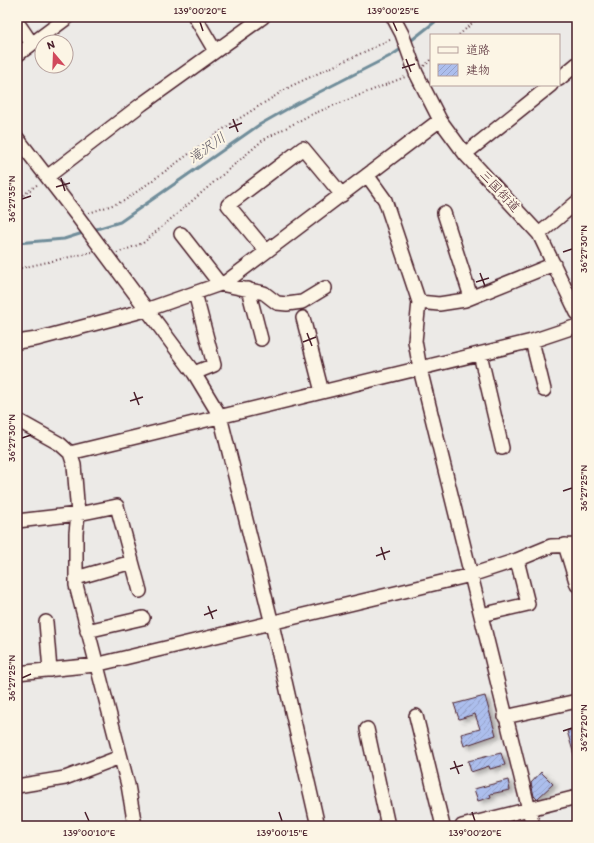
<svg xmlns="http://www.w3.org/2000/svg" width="594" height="843" font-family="Itim,'Klee One',sans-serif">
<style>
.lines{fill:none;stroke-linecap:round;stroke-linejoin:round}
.stream{stroke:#6f8d9a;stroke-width:3}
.building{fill:url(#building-hatch);stroke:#4a1f2b;filter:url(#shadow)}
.minor-casing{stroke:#4a1f2b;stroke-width:16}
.path{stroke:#4a1f2b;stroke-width:2;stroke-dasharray:1 3;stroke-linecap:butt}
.minor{stroke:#fcf5e5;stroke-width:13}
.ticks{fill:none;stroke:#4a1f2b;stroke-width:1.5}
.labels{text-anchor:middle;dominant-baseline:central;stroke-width:4;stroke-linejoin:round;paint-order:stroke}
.street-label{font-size:13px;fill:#4a1f2b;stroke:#fcf5e5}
.water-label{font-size:14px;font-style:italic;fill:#5c5662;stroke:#fcf5e5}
.neatline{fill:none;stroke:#4a1f2b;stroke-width:1.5}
.ticks-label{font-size:10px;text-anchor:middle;fill:#4a1f2b}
</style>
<defs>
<pattern id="building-hatch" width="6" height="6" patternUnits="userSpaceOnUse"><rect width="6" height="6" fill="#acbeed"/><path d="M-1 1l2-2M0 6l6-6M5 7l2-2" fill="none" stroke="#96a3cb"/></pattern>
<filter id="shadow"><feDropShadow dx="4.5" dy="2.5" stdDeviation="2" flood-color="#0004"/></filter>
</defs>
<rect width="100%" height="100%" fill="#eceae7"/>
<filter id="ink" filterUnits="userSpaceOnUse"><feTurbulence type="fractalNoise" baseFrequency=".025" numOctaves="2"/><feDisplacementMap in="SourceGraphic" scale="8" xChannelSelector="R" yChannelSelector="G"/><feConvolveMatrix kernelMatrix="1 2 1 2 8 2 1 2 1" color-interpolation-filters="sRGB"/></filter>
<g filter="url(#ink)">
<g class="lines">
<path class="stream" d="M408,43L441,17
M93,230L120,222L259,125L296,104L392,55L404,47
M17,243L64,239L86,232"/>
</g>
<path class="building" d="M485,696L496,735L464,746L461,734L480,729L475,714L459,719L454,704Z
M577,729V758H575L567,731Z
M501,753L505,765L490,769L489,766L471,772L468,761Z
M541,772L553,784L537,799L534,796L531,783Z
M508,780L510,790L490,794L491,797L478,801L474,789Z"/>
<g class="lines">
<g class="minor-casing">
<path id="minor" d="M195,17L215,51
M393,17L402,34L416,73L440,120L465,154L539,234L577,313
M17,22L32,44
M17,55L68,17
M559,79L577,64
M17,138L78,217L194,373L220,416L272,624L318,826
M465,154L551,85
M367,175L385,200L419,302L415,341L420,369L533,826
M47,177L142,104L263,17
M444,213L471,297
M181,234L220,284L264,293L277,303L287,304L302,302L325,288
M539,234L577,202
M266,251L228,205L303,148L342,195
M248,289L261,339
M419,302L439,304L465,300L554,264
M303,318L322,392
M532,341L544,390
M17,342L37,339L146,310L226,282L440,120
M480,354L502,448
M194,373L214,365L195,293
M17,420L60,444L70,453L74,465L78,514L76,533V585L128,785L135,826
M70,453L532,341L577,326
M17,521L78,514L117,506L140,591
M565,545L577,585
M76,578L132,562
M481,615L528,604L517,560
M46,622L50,670
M87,631L143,618
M17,673L95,665L471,575L517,560L551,546L577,545
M416,716L443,826
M505,717L577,701
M367,729L388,826
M17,786L65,778L120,757
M462,826L577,797"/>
</g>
<path class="path" d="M459,35L479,17
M424,66L431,60
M17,200L38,184
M89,213L124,201L229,125L291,86L392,39
M117,253L143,243L263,140L310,115L405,77
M17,269L92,252"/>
<use href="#minor" class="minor"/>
</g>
</g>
<path class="ticks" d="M200,22L203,31M393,22L397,31M406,59L411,72M402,68L415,64M233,119L238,132M229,128L242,123M61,178L65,191M56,187L70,183M22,199L31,196M563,252L572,249M480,273L485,286M476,282L489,278M307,333L312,346M303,342L316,337M134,392L139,405M130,401L143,397M22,438L31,435M563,491L572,488M381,547L385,560M376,556L390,551M208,606L213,619M204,615L217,610M22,678L31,674M563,731L572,728M454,761L459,774M450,769L463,765M85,812L89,821M279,812L282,821M472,812L475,821"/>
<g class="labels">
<g class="street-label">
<text transform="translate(500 191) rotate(47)">三国街道</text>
</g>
<g class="water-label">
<text transform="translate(207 148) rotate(-35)">滝沢川</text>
</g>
</g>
<rect width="594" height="843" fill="none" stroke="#fcf5e5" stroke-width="44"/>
<rect x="430" y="34" width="130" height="52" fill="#fcf5e5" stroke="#b59f9b"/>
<rect x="438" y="47" width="20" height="6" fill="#fcf5e5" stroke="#b59f9b"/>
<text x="466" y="54" font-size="12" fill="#4a1f2b">道路</text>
<rect x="438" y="64" width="20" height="12" fill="url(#building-hatch)" stroke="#b59f9b"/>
<text x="466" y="74" font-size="12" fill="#4a1f2b">建物</text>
<g transform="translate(54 54) rotate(341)"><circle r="19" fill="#fcf5e5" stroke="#b59f9b"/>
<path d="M0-3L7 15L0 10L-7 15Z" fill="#d1495b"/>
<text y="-6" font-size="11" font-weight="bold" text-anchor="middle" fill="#4a1f2b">N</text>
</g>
<rect x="22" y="22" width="550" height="799" class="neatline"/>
<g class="ticks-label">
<text x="200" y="14">139°00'20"E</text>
<text x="393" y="14">139°00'25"E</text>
<text transform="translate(11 199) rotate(-90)" y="4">36°27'35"N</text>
<text transform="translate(583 249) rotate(-90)" y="4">36°27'30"N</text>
<text transform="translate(11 438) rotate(-90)" y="4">36°27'30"N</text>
<text transform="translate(583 488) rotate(-90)" y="4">36°27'25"N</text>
<text transform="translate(11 678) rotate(-90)" y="4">36°27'25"N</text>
<text transform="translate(583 728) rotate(-90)" y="4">36°27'20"N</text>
<text x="89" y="836">139°00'10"E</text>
<text x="282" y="836">139°00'15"E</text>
<text x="475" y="836">139°00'20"E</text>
</g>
</svg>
